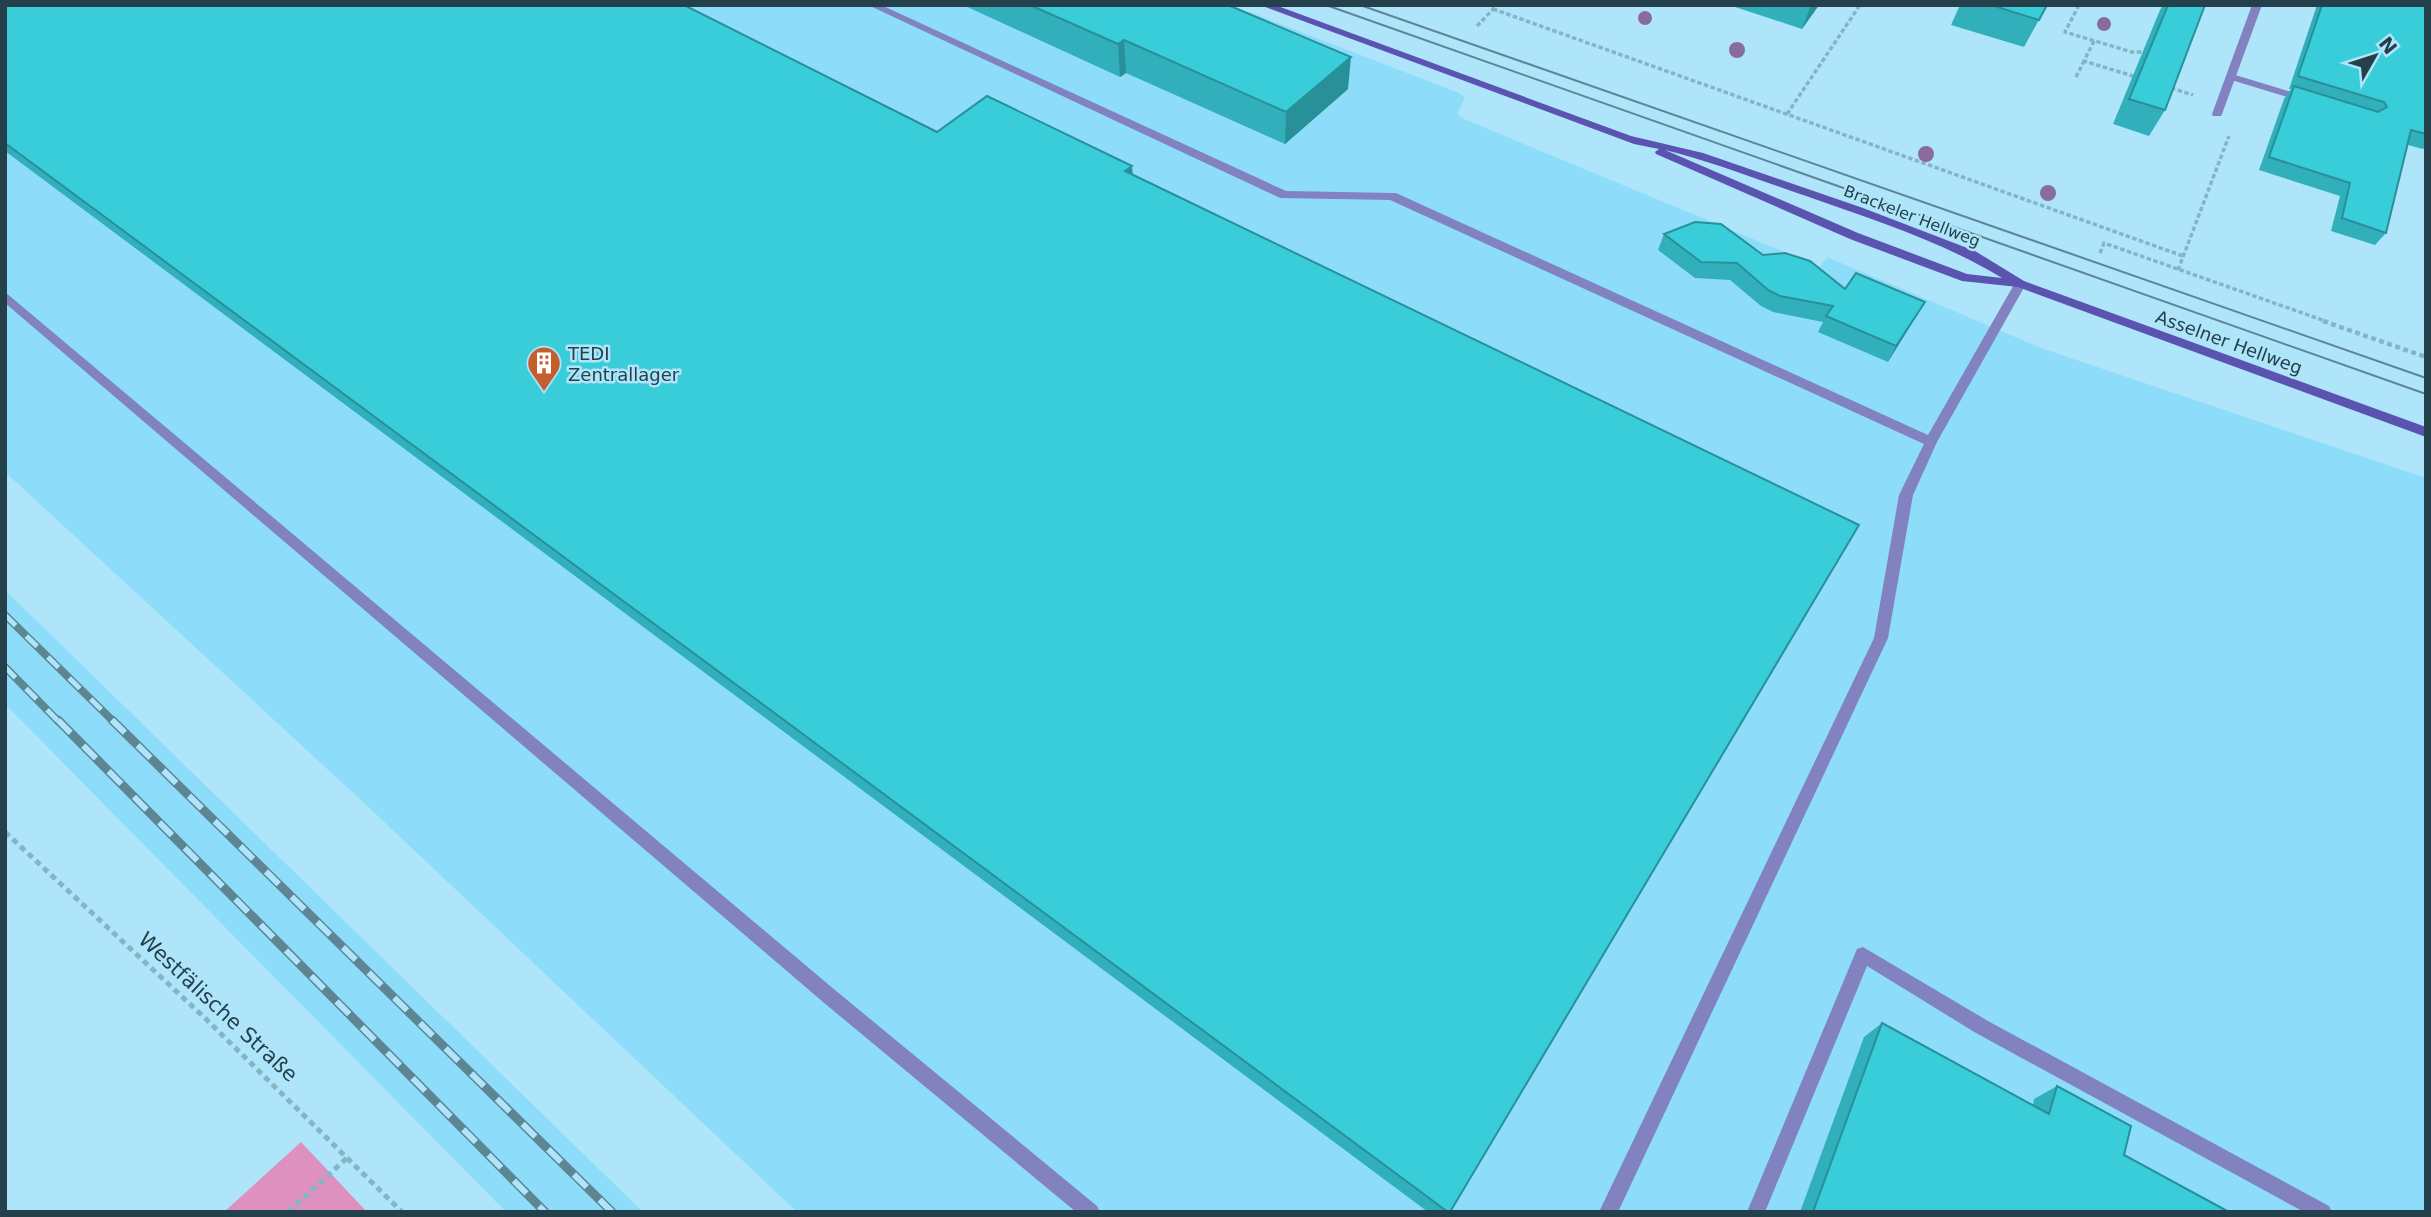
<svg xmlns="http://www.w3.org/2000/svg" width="2431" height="1217" font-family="'DejaVu Sans',sans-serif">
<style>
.built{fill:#8dddfa}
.green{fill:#de90be}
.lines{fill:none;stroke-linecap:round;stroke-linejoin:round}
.path-far2{stroke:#85b4c5;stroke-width:3.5;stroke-dasharray:4.5 2.5;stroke-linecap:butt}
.path-far1{stroke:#85b4c5;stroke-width:4.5;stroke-dasharray:5 3.5;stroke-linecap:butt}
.path{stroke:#85b4c5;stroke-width:5;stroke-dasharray:6 4.5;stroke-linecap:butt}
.service{fill:#8282c1;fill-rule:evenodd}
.minor{fill:#8282c1;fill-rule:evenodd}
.secondary{fill:#5b53b0;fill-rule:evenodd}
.tram{stroke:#5d8594;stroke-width:2}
.rail-far1-casing{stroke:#5d8594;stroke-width:8}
.rail-casing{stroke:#5d8594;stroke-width:9}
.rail-far1{stroke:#aee5fa;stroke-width:5;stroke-dasharray:15;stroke-linecap:butt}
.rail{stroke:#aee5fa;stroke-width:6;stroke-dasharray:18;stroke-linecap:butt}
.tree{fill:#896c9c}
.wall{fill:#31b0bb}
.shaded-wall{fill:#289099}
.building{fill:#39cdda;stroke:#289099;stroke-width:2}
.labels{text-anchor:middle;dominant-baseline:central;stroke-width:5;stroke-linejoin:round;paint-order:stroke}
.far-street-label{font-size:16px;fill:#24414b;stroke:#aee5fa}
.street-label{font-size:18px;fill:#24414b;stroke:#aee5fa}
.poi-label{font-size:18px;fill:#24414b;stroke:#aee5fa;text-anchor:start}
.near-street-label{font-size:21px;fill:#24414b;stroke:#aee5fa}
</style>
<rect width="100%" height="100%" fill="#aee5fa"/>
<path class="built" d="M5,5H1231L1459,93L1465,98L1457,114L1464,119L1820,267L1827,257L2041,348L2426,478V1212H797L363,802L5,472Z
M5,590L165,746L643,1212H506L5,704Z"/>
<path class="green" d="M301,1142L367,1212H224Z"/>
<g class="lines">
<path class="path-far2" d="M2079,5L2065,32L2132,52H2142
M1493,9L2183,256
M1477,26L1497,5
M2094,41L2084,61L2136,77
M2076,77L2084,61
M2171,88L2193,95
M1787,114L1860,5
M2100,253L2104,243L2328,322
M2178,270L2229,136"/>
<path class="path-far1" d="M2323,321L2426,357"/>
<path class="path" d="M5,832L206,1019L402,1212
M288,1212L348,1157"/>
<path class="service" d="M868,5H881L1286,191L1396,193L1928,435L2016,281H2024L2026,284L1937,442L1913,495L1888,638L1618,1212H1599L1874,638L1899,495L1924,444L1390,200L1280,198Z
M2232,74L2308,97L2309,99L2304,102L2228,79V75Z
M5,292L835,990L1097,1206L1100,1212H1076L823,1002L5,303Z
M1863,947L1988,1021L2329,1206L2332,1212H2304L1976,1033L1867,966L1765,1212H1747L1857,949Z"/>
<path class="minor" d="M2252,5H2262L2222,114L2221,116H2213L2212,114Z"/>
<path class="secondary" d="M1260,5H1275L1631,136L1703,153L1863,208L1975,251L2024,281L2426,427V437L2018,287L1962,281L1850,239L1656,154L1655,152L1659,149L1634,144ZM1665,150C1714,162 1761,181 1809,197C1874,220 1943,242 2002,278L1967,274L1858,233Z"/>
<path class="tram" d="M1326,5L2426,394
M1360,5L2426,378"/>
<g class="rail-far1-casing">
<path id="rail-far1" d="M5,615L114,722
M5,667L59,722"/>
</g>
<g class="rail-casing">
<path id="rail" d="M58,720L545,1212
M112,720L612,1212"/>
</g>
<use href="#rail-far1" class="rail-far1"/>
<use href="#rail" class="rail"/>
</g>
<g class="tree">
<circle cx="1645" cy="18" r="7"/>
<circle cx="2104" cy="24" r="7"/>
<circle cx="1737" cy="50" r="8"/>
<circle cx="1926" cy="154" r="8"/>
<circle cx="2048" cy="193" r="8"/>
</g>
<path class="wall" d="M5,5L937,132L1133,175L1450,1212H1428L5,151Z
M963,5H1228L1348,89L1285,144L1126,73L1120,77Z
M1729,5H1819L1802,29Z
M1960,5H2047L2024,47L1951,25Z
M2163,5H2205L2165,110L2149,136L2113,124L2160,10Z
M2317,5H2426V146L2423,149L2408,145L2386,233L2375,245L2331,231L2340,196L2259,170L2284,99L2291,89H2289Z
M1664,234L1763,255L1845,289L1925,302L1888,362L1818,332L1823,322L1773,312L1761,306L1730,280L1695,278L1658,250Z
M1882,1023L2033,1105L2034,1099L2057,1086L2124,1155L2229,1212H1800L1864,1037Z"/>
<path class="shaded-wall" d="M1811,5H1819L1802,29Z
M1124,40L1126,73L1120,77L1118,44Z
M1351,57L1348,89L1285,144L1286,112Z
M1132,166L1134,189L1125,171Z
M1925,302L1915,318L1888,362L1896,346Z"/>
<path class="building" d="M5,5H684L937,132L987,96L1132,166L1125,171L1859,525L1450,1212H1448L5,143Z
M1030,5H1228L1351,57L1286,112L1124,40L1118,44Z
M1991,5H2047L2039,20Z
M2168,5H2205L2165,110L2129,99Z
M2322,5H2426V134L2411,130L2386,233L2342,218L2350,183L2269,157L2294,86L2378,112L2387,107L2384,102L2298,76Z
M1695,222L1721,224L1763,255L1785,253L1810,261L1845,289L1856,273L1925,302L1896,346L1826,316L1833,306L1780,296L1768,290L1737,263L1701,262L1664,234Z
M1882,1023L2049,1114L2057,1086L2131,1126L2124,1155L2229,1212H1813Z"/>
<defs>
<g id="building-pin" transform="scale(1.75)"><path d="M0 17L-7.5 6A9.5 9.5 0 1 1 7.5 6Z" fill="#c45e2f" stroke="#aee5fa"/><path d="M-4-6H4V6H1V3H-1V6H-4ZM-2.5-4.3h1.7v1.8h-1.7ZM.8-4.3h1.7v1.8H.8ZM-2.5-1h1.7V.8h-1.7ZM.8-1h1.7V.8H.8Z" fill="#fff"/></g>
</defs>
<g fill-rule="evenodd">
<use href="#building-pin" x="544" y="363"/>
</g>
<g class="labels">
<g class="far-street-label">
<text transform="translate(1912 216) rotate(21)">Brackeler Hellweg</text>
</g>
<g class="street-label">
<text transform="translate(2229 342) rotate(20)">Asselner Hellweg</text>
</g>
<g class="poi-label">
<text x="568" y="353">TEDI<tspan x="568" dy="21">Zentrallager</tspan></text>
</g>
<g class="near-street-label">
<text transform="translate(218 1007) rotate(43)">Westfälische Straße</text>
</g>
</g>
<rect width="2431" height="1217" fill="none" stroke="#24414b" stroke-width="14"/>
<g transform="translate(2375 56) rotate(51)" stroke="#aee5fa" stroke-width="5" paint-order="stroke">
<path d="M0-5L12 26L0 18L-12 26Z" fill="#24414b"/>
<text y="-10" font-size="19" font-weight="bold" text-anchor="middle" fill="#24414b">N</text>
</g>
</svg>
